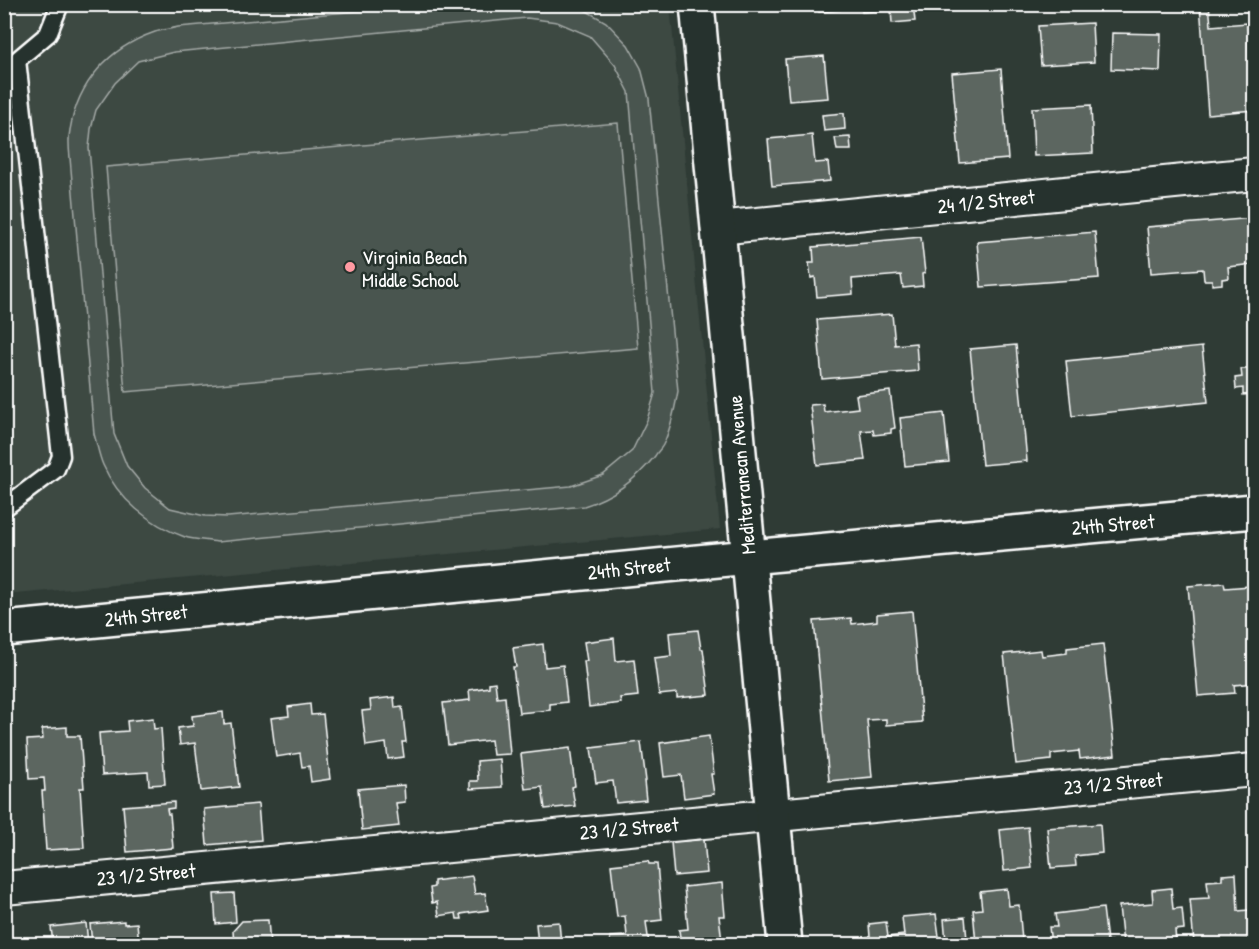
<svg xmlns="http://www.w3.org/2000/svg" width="1259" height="949" font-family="'Patrick Hand',sans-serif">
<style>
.built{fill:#3c4842}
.green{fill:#4a544f;stroke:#a4aaa7;stroke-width:1.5;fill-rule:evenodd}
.building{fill:#5b6661;stroke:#fff;stroke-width:1.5}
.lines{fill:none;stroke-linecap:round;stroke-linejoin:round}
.lane-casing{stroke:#fff;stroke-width:21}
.street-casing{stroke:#fff;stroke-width:36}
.secondary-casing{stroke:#fff;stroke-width:38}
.lane{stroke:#26332d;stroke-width:16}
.street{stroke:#26332d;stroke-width:32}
.secondary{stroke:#26332d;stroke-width:33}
.poi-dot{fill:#ff9aa2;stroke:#26332d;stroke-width:2}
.labels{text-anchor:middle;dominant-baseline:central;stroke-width:5;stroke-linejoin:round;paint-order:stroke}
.street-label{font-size:20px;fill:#fff;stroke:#26332d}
.poi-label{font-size:20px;fill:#fff;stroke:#26332d;text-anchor:start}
</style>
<rect width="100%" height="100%" fill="#2f3b35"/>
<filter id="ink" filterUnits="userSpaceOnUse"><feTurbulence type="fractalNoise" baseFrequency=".0167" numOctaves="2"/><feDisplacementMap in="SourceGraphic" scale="12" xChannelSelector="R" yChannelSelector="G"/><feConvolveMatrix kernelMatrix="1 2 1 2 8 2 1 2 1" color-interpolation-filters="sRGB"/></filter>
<g filter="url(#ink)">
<path class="built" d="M5,5H670L720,529L5,595Z"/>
<path class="green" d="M426,5L574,4L578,6L606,22L628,45L641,68L649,99L678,391C675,408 671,429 663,445C661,449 657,452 655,456C636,480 613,497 584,506L217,542C206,540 195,540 185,537C150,525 118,499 103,465C99,456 97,444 94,434L70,158C69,149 68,139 70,130C78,82 109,48 155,32C162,30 170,29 178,27ZM527,18L557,22L590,36L615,65L629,92L655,393L647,420L632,451L603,475L571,486L228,517L205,516L170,508L145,488L127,466L114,434L89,148L91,129L96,110L115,83L138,61L174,52Z
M618,123L638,348L125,392L106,167Z"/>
<path class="building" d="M818,4H839L840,10L819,12Z
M861,4H913L915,21L892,23L891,10L862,12Z
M1200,4H1209L1211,26L1247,23L1254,110L1208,114Z
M1092,23L1094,62L1041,65L1038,26Z
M1112,33L1161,34L1160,71L1111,69Z
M824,56L828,98L789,101L785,59Z
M1001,69L1008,159L960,163L952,73Z
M1091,105L1093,153L1034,156L1032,108Z
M844,113L845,129L824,131L822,115Z
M812,135L815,163L828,162L830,181L772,186L768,139Z
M850,137L851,150H837L835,138Z
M1254,218V264L1228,267L1229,278L1222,279V284L1212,285V280H1204L1203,269L1151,273L1147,227Z
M1095,232L1099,278L981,287L977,242Z
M921,237L925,273L922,274L923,286L903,288L901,275L852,279L853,294L817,297L815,277L811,278L809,263H814L813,247Z
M892,314L895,345L916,343L918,371L822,379L817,320Z
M1248,322H1254V394L1243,395V388L1236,389L1235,378L1242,377L1241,369H1252Z
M1016,345L1027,461L982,465L970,349Z
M1202,347L1208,402L1072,416L1066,361Z
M890,391L895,428L891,429V433L874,435L873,430L861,431L865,460L817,465L810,405L823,404L824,412L858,408L856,395Z
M944,413L949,462L905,466L900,418Z
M1250,580H1254V683L1234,685L1235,693L1198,696L1188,586L1224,583L1225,588L1250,586Z
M912,611L922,722L886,725V719L867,720L872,777L829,781L814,621L851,618L852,624L877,621V614Z
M698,630L701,649H703L709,695L677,698V693L659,695L654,658L671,656L669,633Z
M614,638L616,661L634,659L638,696L620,698L621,703L589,707L584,661H587L584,642Z
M543,644L545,667L563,665L567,702L550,704V710L519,713L513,667H516L513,648Z
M1103,644L1115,755L1080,759L1079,751L1051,754V760L1016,764L1004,654L1041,650L1042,656L1067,653V648Z
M495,682L497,698L505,697L510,754L493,755L491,740L448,745L443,703L470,700L469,690L489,687V683Z
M394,697L395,708L402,707L406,742H402L404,757L388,759L386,743L366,746L362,711L371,710L370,700Z
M310,704L311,715L323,714L330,779L311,782L309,766L302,767L300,753L276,757L271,718L289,716L288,707Z
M223,712L224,724L231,723L239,787L201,791L195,743L180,745L178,728L193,726L192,716Z
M153,718L154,729L161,728L165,784L149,785L148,772L102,775L99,733L128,731L127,721Z
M67,727V736H80L84,788H80L84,848L46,850L42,791H45L44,778L29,779L27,740L43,739L42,729Z
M709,736L714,774H711L714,794L684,798L681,775L664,777L660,743Z
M641,742L646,781H644L646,800L616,803L613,781L596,783L591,748Z
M570,748L575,786L572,787L575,806L545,809L542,787L525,789L521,754Z
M500,759L502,787L470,789V781H478L477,761Z
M404,785L405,802L396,803L399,826L362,830L358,789Z
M174,802V808L167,809L168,814H170L173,848L127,852L123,806Z
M258,804L261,840L207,845L204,809Z
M1100,824L1102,853L1075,856L1076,866L1051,868L1047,828Z
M1028,827L1032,868L1004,871L1000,830Z
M704,839L707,873L674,876L671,842Z
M648,861L649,864H657L662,920L646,922L649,944H610V937L627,936L625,916L617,917L611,865Z
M1236,874L1238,911L1249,910L1251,940L1231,941V944H1194L1190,899L1209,898L1207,881L1222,880V875Z
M472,876L475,894L485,893L488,910L461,914L462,919H457L456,913L439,916L437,902L432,903L430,888L434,887V881Z
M722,883L725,916H719L722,942H727V944H681L679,930L688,929L684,887Z
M1171,888L1173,909L1182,908L1184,929L1175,930L1176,942L1149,944H1123L1119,906L1153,903L1152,890Z
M1007,889L1009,906L1019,905L1022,941H1031V944H976L973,910L982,909L980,892Z
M234,893L236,922L216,924L214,894Z
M1103,908L1107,941H1111V944H1051L1049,927H1057L1055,914Z
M936,914L940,944H868L867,937H870L869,924L886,922L888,937L904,935L902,917Z
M965,917L967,940L946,942L944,919Z
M268,920L270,944H234L233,931L242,921Z
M124,921V924L137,923L139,944H92L90,924Z
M559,922L561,944H538L536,924Z
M86,923L88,944H53L51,927Z"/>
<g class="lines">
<g class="lane-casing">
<path id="lane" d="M4,71L48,34L60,4
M4,508L56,469L61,456L17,60"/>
</g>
<g class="street-casing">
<path id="street" d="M718,228L1254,174
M4,888L1254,770"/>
</g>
<g class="secondary-casing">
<path id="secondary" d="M697,4L785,944
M4,629L749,557L1254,511"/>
</g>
<use href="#lane" class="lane"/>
<use href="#street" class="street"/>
<use href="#secondary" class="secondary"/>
</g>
</g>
<circle class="poi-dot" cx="350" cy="267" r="6"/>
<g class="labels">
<g class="street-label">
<text transform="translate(986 201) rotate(-6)">24 1/2 Street</text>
<text transform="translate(741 475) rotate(-95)">Mediterranean Avenue</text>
<text transform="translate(1113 524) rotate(-5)">24th Street</text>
<text transform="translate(629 568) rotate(-6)">24th Street</text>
<text transform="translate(146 615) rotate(-6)">24th Street</text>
<text transform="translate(1113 783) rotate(-5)">23 1/2 Street</text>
<text transform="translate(629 828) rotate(-5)">23 1/2 Street</text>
<text transform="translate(146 874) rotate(-5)">23 1/2 Street</text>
</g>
<g class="poi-label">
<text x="362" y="256">Virginia Beach<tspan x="362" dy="23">Middle School</tspan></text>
</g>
</g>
<rect width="1259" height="949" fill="none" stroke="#26332d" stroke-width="24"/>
<rect x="12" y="12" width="1235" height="925" fill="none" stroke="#fff" stroke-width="2" filter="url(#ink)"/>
</svg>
